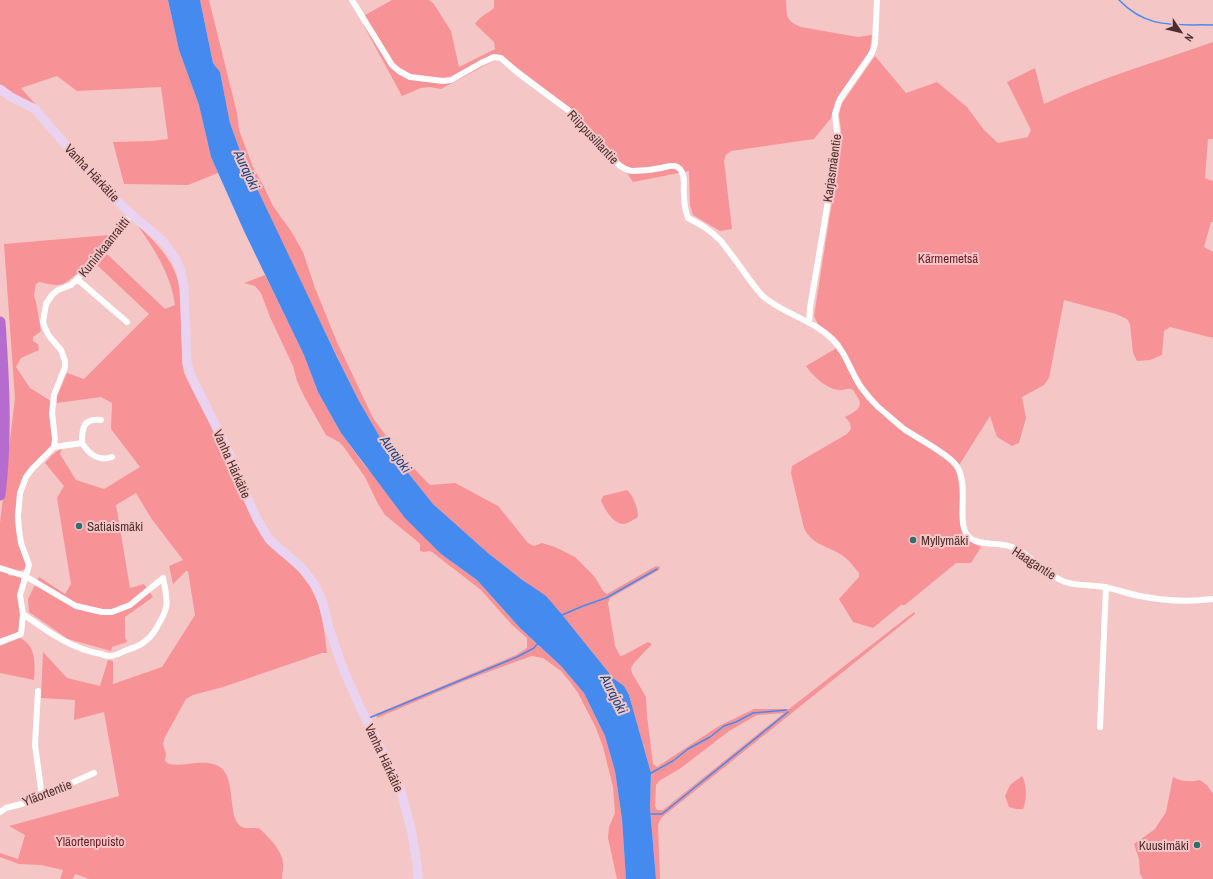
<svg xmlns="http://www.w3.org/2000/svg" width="1213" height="879" font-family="'Archivo Narrow',sans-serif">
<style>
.green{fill:#f79297;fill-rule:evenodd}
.water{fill:#458bef}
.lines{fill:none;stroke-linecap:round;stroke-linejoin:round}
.stream{stroke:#458bef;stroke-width:1.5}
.street{stroke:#fff;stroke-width:6}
.secondary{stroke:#e9d3f0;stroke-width:9}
.highway{stroke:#b66cce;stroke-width:11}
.poi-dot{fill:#287274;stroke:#f5c6c6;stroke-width:1.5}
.labels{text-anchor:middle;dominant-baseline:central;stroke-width:4;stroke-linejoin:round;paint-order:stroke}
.street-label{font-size:13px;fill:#4c2e2f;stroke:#f5c6c6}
.park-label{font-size:13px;fill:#6f1b27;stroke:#f5c6c6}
.poi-label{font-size:13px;fill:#4c2e2f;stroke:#f5c6c6;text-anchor:start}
.water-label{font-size:14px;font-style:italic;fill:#174584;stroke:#f5c6c6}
</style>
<rect width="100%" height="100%" fill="#f5c6c6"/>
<path class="green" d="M0,0H168L179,50L199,105L211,157L218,173L188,185L124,184L113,142L152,141L168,139L161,87L77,91L57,76L21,88L37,106L15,96L0,85Z
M200,0H209L237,113L239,130L253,167L264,187L273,206L291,231L303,252L315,288L337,342L373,418L397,451L430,485L455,483L459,485L498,506L528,543L534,546L542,543L555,547L575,557L595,577L603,591L607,594L656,566L660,567L659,570L610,598L608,603L615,646L620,656L624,655L648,642L652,644L634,663L631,668L632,673L646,697L647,716L653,764L657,767L719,726L754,709H789L914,612L915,614L661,818L658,825L660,879H656L650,808L651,773L629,695L624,686L613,678L564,617L526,582L521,579L488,553L433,504L381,439L359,401L283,246L243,159L230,123L220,72L213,63ZM784,713L663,810H657L655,806L656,785L659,781L681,768L729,731L757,715Z
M392,0H429L434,4L451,31L459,67L495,49L494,42L475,24C480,16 487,14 494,8V0H786C787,15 785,21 801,27L858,37L872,35L870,49L866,58L835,102L831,118L814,139L731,151L726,155L724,161L732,229L720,231L693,215L690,205L689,171L633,182L621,164L570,108L502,56L441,89L430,87L421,88L402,96L364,26L365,15Z
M1213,42V139H1208L1205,178L1213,181V222H1211L1204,247L1213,252V338L1170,327L1164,331L1162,355L1150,360L1137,361L1133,353L1130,324L1127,319L1116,314L1064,300L1049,378L1044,385L1022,397L1026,418L1019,443L1012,446L997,437L990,416L956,470L960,488V523L963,534L969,541L981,547L971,563H956L905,605H901L873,628L853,622L839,599L859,577V573C854,567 848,559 842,555C828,546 812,545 804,528L791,473L792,466L847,434L851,429L850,423L845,417C855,412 866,407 856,395C855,393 854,391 853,390C849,387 844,390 841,390C827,390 813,376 806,366L835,349L841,344L834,336L818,324L814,316L842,138L839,115L841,105L875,56L906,93L937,82L967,107L984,130L998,143L1028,137L1031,130L1007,82L1035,68L1044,104C1099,78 1157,62 1213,42Z
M138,226C157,243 177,264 180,291C181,298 181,305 181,312C181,329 182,345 182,361L184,373C196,399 211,424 223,449C236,477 245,507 260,533C267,547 281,555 292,565C320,590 323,618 327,653H322L223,687L193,695L186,699L165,737L163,744L166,754L165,761L169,764C184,767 201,759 216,765C237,772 227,812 239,825C245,831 254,826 260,829C269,838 282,850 283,863C284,868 282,874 282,879H89L75,874L73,879H60L63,870L41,865L19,864L0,857V853L18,859L25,835L9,826L119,796L104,712L74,720L75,700L41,698L43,652L67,678L100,686L108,660L113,661V684L162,667L195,615L188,571H186L173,584L169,566L183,560L151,518L136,493L116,505L130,588L144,584L153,597L125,617V637L127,642L112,647L111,651L68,639L29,612L28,599L39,577L65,594L71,584L57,498L64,486L45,463L52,455L62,448L60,454L76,480L104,489L140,467L111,429L112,403L101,397L57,403V396L67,373L84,379L149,314L97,265L107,254L165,309L175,305C171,275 155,250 138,226Z
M109,235C101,247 72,285 58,285C52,285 45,283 39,282L36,284L34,296L36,302L41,331L33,337V341L38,344L39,350L21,358L16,367L30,388L51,401L53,436L52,445L24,475L17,493L26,565L25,569C18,573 8,568 0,566V523L15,398L4,244Z
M265,275L304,355L318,392L341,433L365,466L441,554L477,580L520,628L561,666L584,693L605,736L615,771L622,819L626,879H617L608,838L609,827L615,813L613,787L603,747L596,728L578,693L570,682L561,671L543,658L532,656L520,660L464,681L377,718L376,714L516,655L527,648V638L512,625L481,590L432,552L429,551L425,552L420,551V544L418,542L385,515L377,502L365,477L343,446L339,442L326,435L305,398L297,381L293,366L270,317L261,293L255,286L244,283Z
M627,490C634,496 638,509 638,517C634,519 628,524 623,524C612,523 605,509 601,501L603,496Z
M0,571L8,573V575L12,576L13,574L21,577L22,613L19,632L0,640Z
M20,638C37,646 35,665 34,680L0,673V646Z
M1022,776C1027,784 1027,800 1023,809H1016L1009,807L1005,796L1010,785Z
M1173,777C1182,782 1189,782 1200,780L1207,785L1213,794V879H1143L1140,874L1139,859L1134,844L1155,829L1166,812Z"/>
<path class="water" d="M168,0H200L213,63L220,72L230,123L243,159L337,357L359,401L381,439L433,504L442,512L488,553L521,579L546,596L564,617L613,678L624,686L629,695L651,773L650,808L656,879H626L622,819L615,771L605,736L584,693L561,666L520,628L477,580L441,554L405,518L341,433L318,392L304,355L244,231L211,157L199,105L179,50Z"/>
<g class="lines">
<path class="stream" d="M1119,0C1148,30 1175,24 1213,25
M562,615L583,606L606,598L657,569
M369,718L517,657L534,648L538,643
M651,773L673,761L688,749L710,737L724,726L736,722L753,713L786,710
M650,814H662L788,712"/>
<path class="street" d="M352,0L392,65L399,71L410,77L443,81L451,80L481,63L494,57L501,58L518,73L568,110L619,165C623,168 627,171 633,171C641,171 652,170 661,168C670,166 679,162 683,175C685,181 683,188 684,194C684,202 685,210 688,218C702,225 710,230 721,241C731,254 740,266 749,279C754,285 758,292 764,297C784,314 813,320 832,339C846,352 850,371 861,387C866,394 872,401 878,407C887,414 895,422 904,429C917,438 947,453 956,465C971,485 954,526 970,538C980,546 1000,542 1012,547C1032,555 1044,574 1065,582C1077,586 1091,585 1104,587C1116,589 1128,594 1140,596C1164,601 1189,602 1213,599
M77,279L127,322
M809,323L810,308L838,142L835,114L840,99L872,53L875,44L877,0
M101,420C83,418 82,428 82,443C89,454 98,462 112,457
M54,447L82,443
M0,568L25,576L76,606L102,612H112L130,605L163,578C169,605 169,608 154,632C147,642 139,647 127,650C122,652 115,656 110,656C107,656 103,655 101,654C71,649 47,631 23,614
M0,642L21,634L23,614L20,595L29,565L21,543L19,530L18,516L20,493L26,477L32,469L54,447L55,439L52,413L54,395L65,367V361L61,350L49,336L45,328L43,322L46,304L52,295L58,290L71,285L83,273L115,236L131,214
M38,691L35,745L42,797
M1100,727L1106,587
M0,812L6,808L29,802L94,773"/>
<path class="secondary" d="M0,89L11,97L35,109L99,184L131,214L163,241L175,258L181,271L184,288L187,363L192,378L229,453L246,495L257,519L269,539L302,568L315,585L323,603L329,628L344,671L360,707L390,767L401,791L412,833L417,865L418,879"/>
<path class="highway" d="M0,322C4,380 7,438 0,495"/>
</g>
<g class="poi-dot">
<circle cx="79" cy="526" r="4"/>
<circle cx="913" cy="540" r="4"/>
<circle cx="1197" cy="845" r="4"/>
</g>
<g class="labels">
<g class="street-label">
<text transform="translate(593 137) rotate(47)">Riippusillantie</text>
<text transform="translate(832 168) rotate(-82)">Karjasmäentie</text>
<text transform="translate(92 173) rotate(47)">Vanha Härkätie</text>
<text transform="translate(104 247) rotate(-51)">Kuninkaanraitti</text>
<text transform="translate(232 464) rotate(66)">Vanha Härkätie</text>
<text transform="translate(1034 563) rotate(33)">Haagantie</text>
<text transform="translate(384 758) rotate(65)">Vanha Härkätie</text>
<text transform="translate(47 793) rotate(-21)">Yläortentie</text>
</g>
<g class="park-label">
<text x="948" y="258">Kärmemetsä</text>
<text x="90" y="841">Yläortenpuisto</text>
</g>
<g class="poi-label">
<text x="87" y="526">Satiaismäki</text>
<text x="921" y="540">Myllymäki</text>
<text x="1189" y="845" text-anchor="end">Kuusimäki</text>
</g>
<g class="water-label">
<text transform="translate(247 170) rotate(65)">Aurajoki</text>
<text transform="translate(396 454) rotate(54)">Aurajoki</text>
<text transform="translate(614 694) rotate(63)">Aurajoki</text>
</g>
</g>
<g transform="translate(1181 32) rotate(125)" stroke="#f5c6c6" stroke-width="3" paint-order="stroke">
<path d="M0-3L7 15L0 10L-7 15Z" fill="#4c2e2f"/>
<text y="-6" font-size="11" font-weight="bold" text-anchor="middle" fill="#4c2e2f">N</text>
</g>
</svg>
